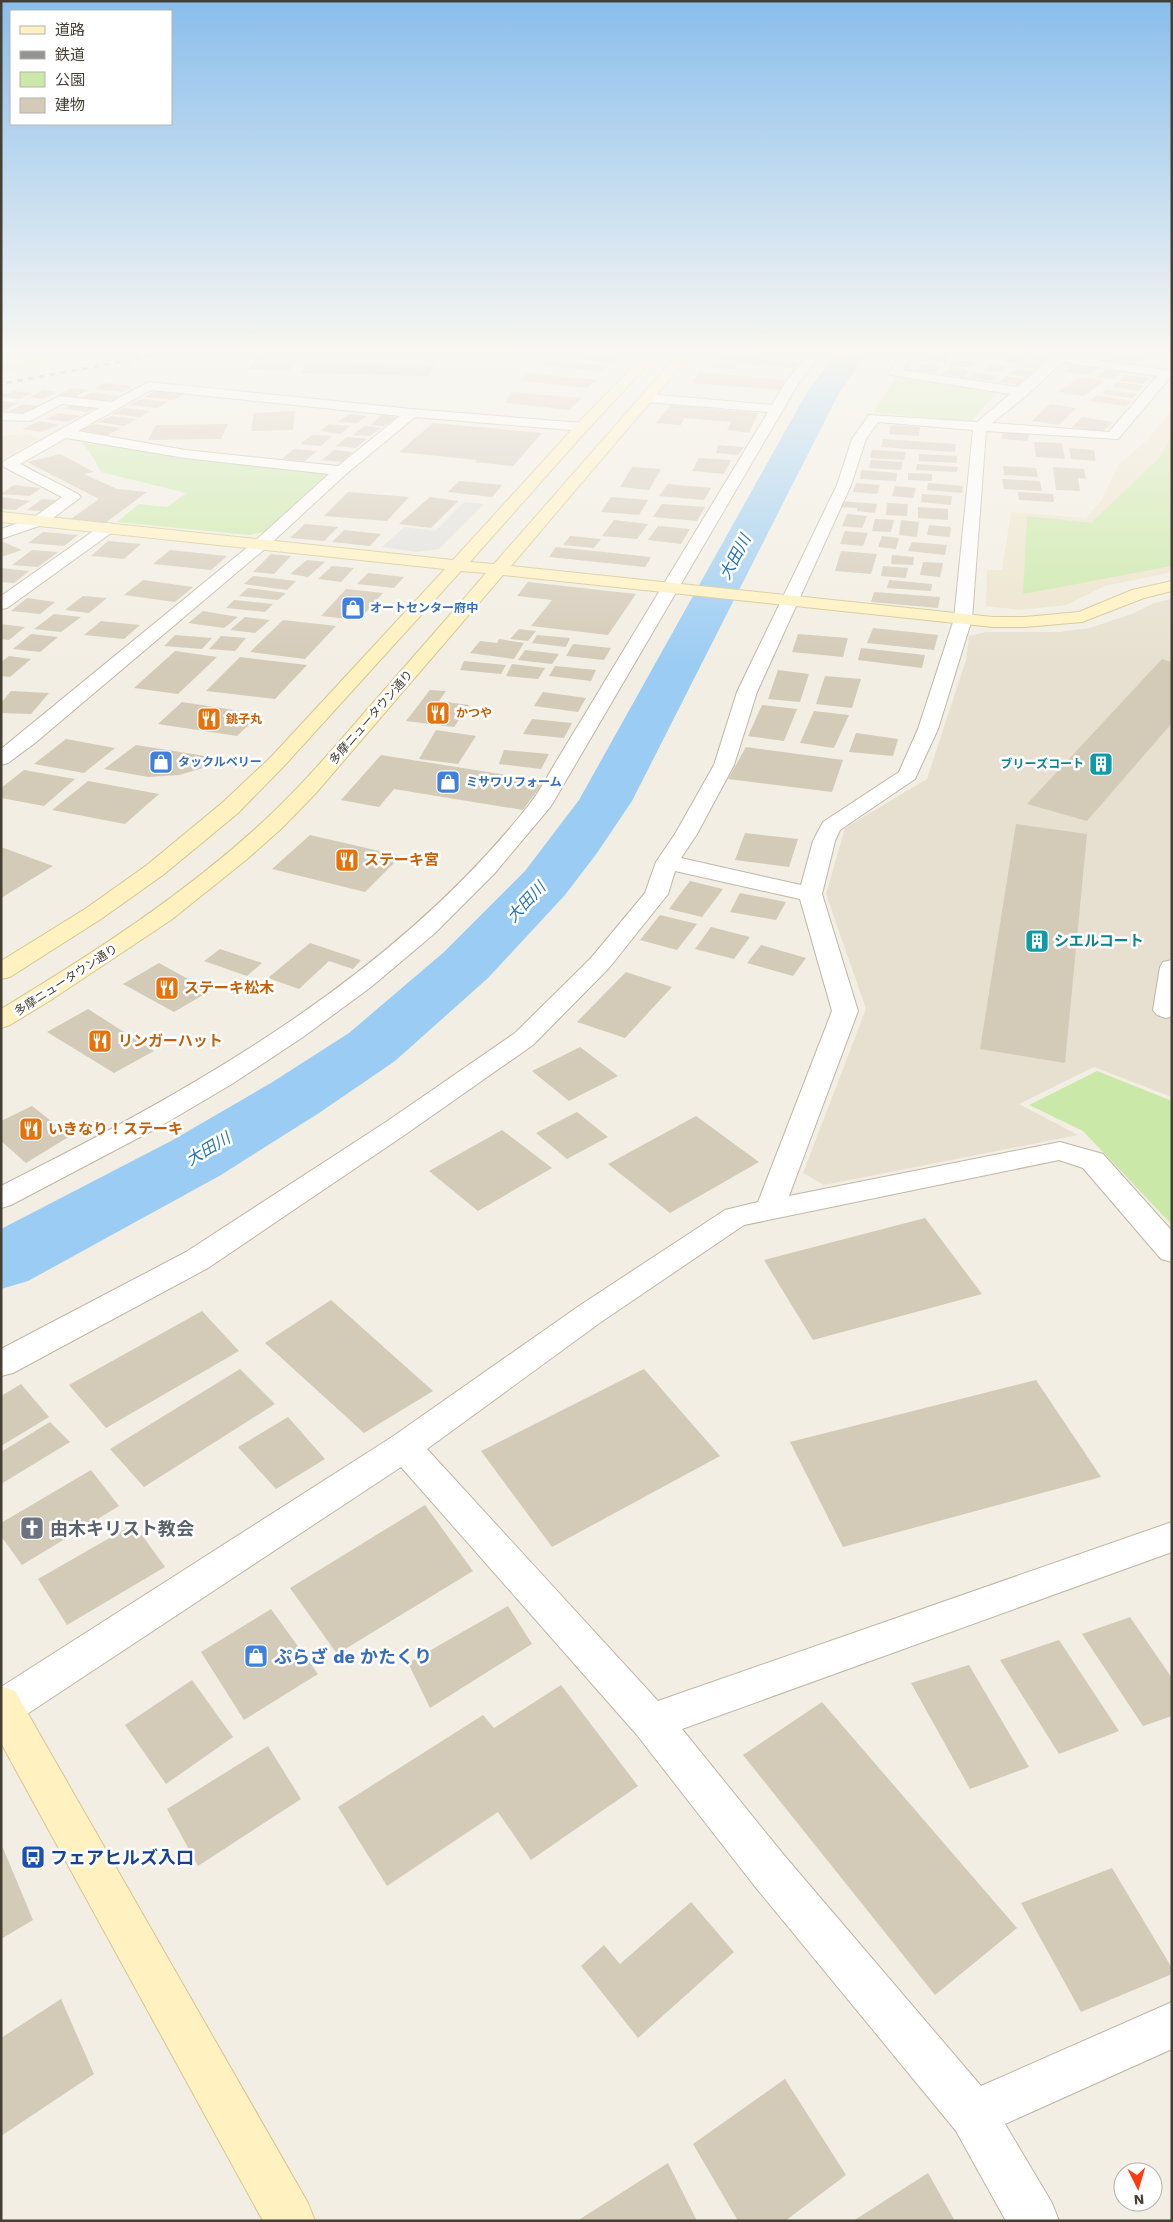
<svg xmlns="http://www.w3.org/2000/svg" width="1173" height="2222" font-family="'Work Sans','Noto Sans JP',sans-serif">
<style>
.residential{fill:#e7e0d0}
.education{fill:#ede4cc}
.green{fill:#cae9a9}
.parking{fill:#e2e0dc}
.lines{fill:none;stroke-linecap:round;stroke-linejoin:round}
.river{fill:#9bccf3;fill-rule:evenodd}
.building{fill:#d4cab8}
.street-casing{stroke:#beb6a5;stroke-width:2}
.secondary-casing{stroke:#d5c590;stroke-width:2}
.street{fill:#fff;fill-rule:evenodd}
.secondary{fill:#fff2c0;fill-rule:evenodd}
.rail-casing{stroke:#949494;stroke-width:2.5}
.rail{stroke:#fff;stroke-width:2;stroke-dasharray:5.5;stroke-linecap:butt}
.labels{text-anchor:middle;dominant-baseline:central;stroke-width:5;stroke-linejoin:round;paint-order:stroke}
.far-shop-label{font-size:12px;font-weight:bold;fill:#366cbe;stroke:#fff;text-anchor:start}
.far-food-label{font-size:12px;font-weight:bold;fill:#c56008;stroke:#fff;text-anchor:start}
.far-street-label{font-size:12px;fill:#443e33;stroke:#fff}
.far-culture-label{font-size:12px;font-weight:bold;fill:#0d838f;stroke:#fff;text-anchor:end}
.food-label{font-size:15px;font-weight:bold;fill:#c56008;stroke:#fff;text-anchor:start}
.culture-label{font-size:15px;font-weight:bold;fill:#0d838f;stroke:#fff;text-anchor:start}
.water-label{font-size:16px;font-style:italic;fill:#2774b5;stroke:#fff}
.near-worship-label{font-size:18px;font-weight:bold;fill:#5b616d;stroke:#fff;text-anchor:start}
.near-shop-label{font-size:18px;font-weight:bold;fill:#366cbe;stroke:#fff;text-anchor:start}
.near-transit-label{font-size:18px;font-weight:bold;fill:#164399;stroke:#fff;text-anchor:start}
</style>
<rect width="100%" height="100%" fill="#f2eee3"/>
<path class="residential" d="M1172,599V1097L1094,1067L1019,1104L1078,1135L824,1185L803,1173L866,1009L826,894L845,828L927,779L966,660L969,636L986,632H1059L1089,628L1132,614L1154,603Z"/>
<path class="education" d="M1172,410V572L1105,586L1066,605L1020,610L986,606L987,570H1002L1011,512L1086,518L1102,500L1118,465L1145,442Z
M28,434L39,439L1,460V436Z"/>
<path class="green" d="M1,353H103L1,372Z
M896,376L999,390L970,422L874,412Z
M1172,437V566L1023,594L1027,516L1091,523L1158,459Z
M82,443L332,472L264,532L249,535L117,522L139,504L167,507L186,493L101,472L93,457Z
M1097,1071L1172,1101V1225L1083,1131L1029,1105Z"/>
<path class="parking" d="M464,502L484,504L439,549L416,552L382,547L404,527L435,531Z"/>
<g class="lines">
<path class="river" d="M836,353H867L839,393L632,801L597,853L565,895L488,978L395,1061L319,1113L221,1175L28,1281L1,1289V1229L171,1141L271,1083L349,1033L444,952L525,871L579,800L807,392Z"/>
</g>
<path class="building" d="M567,353H602L622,356L611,363L562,357Z
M928,353H931L950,355L944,364L922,361Z
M981,353H1003L994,360L976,357Z
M1108,353H1147L1140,362L1104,358Z
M720,355L799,362L794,368L739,364L734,370L709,368Z
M1011,355L1028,357L1018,363L1001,361Z
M1036,356L1049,358L1043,363L1030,361Z
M257,358L298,359L290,370L248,369Z
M546,360L608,366L602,371L543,366Z
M954,360L977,362L972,368L949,365Z
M307,362L435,365L429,376L300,373Z
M1027,362L1041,364L1036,369L1022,367Z
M921,364L941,366L936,373L916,371Z
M990,364L1007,366L1000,372L983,370Z
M1072,365L1098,368L1090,375L1064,372Z
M949,367L970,370L963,377L942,374Z
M1016,369L1034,372L1027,377L1009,374Z
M1105,369L1122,371L1114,379L1097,377Z
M699,372L787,380L780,390L691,383Z
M975,372L998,376L990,381L968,378Z
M528,373L597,380L587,388L520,381Z
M1125,375L1149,378L1143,384L1120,381Z
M1006,376L1026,379L1019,385L999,382Z
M1079,377L1104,381L1084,396L1058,392Z
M1117,382L1144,386L1139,391L1112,387Z
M105,383L132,386L121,392L94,389Z
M72,388L89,390L75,397L57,395Z
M159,389L187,392L174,400L145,397Z
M43,390L57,392L43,399L30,397Z
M1106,390L1137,394L1133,398L1102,394Z
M14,391L32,393L20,399L1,397V393L7,394Z
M92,392L119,396L107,402L80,398Z
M511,392L582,398L569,410L505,403Z
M1097,395L1132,401L1126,406L1090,401Z
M141,399L168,402L157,408L130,405Z
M1,401L19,403L1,412Z
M23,404L41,406L23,415L5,413Z
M74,404L98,407L87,412L63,409Z
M1050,404L1076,408L1059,425L1032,421Z
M671,405L758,413L749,433L727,430L731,422L684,418L681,425L656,423Z
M123,408L151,411L140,417L112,414Z
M295,411L293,430L251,431L254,413Z
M59,413L81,416L67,422L45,419Z
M349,414L367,416L357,423L338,422Z
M382,415L398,417L385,426L370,425Z
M111,416L137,419L124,426L98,422Z
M1082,417L1113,422L1102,432L1072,427Z
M40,421L59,425L41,432L22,429Z
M433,423L542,433L513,466L475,462L477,460L399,452Z
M94,424L121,428L108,435L80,430Z
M228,424L221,439L148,440L156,425Z
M329,424L350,426L341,434L320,431Z
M891,425L920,427L919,436L889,434Z
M364,426L381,428L370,436L353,435Z
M1003,431L1029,433L1028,441L1001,439Z
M312,435L332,436L321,446L300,444Z
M347,437L367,439L356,448L336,446Z
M883,439L956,444L955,452L881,447Z
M1034,442L1062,443L1065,459L1036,457Z
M718,445L744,447L738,455L716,453Z
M1069,448L1094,450L1096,461L1071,459Z
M294,449L317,451L305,461L282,459Z
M334,450L353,452L342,462L322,460Z
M872,450L906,452L904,460L870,458Z
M60,454L94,472L84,474L117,489L147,492L105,523L71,519L99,499L27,462Z
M919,454L957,456V463L919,461Z
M699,458L731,460L724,474L692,471Z
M871,460L903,462L901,470L869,468Z
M917,464L958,467L957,472L916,470Z
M1003,466L1036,468L1038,477L1004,475Z
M632,467L661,469L649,490L620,487Z
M1053,467L1084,469L1086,479L1078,478L1080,491L1056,490Z
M861,470L897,473L896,481L860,479Z
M908,473L932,474V481L908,480Z
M1002,479L1040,481L1042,491L1004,489Z
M459,481L502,485L492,497L448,492Z
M856,483L880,485L877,494L853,492Z
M928,483L963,486L962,493L927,490Z
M668,484L711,488L704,500L659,496Z
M14,485L41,488L30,496L1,494Z
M895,486L916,488L913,498L892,496Z
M348,492L409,497L387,521L324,516Z
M1018,492L1053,494L1054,502L1019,500Z
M922,494L952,496L951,505L921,502Z
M1,497L30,501L15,510L1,509Z
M430,497L458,501L431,528L399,524Z
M611,497L648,500L639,515L601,512Z
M42,499L56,500L41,511L27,510Z
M841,501L877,504L875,513L857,511V508L839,507Z
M887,503L908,504L907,516L886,515Z
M662,504L705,507L697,521L653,517Z
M918,507L948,509V520L918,518Z
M847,514L867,516L862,528L842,526Z
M875,519L894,520L891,532L872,531Z
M614,520L648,524L637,539L602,536Z
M901,520L919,522L917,537L899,535Z
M305,524L338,527L324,541L290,538Z
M929,525L951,527L950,537L927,535Z
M658,526L690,529L681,544L648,540Z
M344,530L381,534L370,546L332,542Z
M845,531L868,533L863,546L840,544Z
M43,532L78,535L64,546L28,543Z
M570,536L601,539L594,548L563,545Z
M882,536L899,538L896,549L878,547Z
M1,541L22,550L1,557Z
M108,541L141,544L124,559L91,556Z
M912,542L947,545L945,555L908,551Z
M556,547L651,557L645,567L549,557Z
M32,550L58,552L38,567L12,565Z
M170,550L227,556L211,570L153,564Z
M841,551L877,554L871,574L835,571Z
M271,554L291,556L274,574L253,572Z
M892,555L914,557L913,565L891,564Z
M307,560L325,562L308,577L290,574Z
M923,562L943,563L940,577L920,575Z
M332,566L354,568L341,582L318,579Z
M883,566L908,568L906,578L881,576Z
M1,568L29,571L14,583L1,582Z
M368,573L404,577L394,588L357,584Z
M253,576L296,581L287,590L244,584Z
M143,580L193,587L175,602L124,595Z
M889,580L932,584L931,591L887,588Z
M528,582L636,594L608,635L531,626L552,600L517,596Z
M248,588L286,593L278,600L239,596Z
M346,589L383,593L359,620L321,616Z
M874,592L940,597L938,608L871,602Z
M83,596L107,598L89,613L65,610Z
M27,598L55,602L40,614L11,611Z
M234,600L273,604L265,612L226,608Z
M203,611L238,617L224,628L188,623Z
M54,614L81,617L61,632L34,629Z
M245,617L270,620L255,633L230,630Z
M283,620L336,626L305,659L250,652Z
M101,621L140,625L124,639L84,635Z
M1,624L25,627L9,640L1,639Z
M873,628L938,635L934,650L867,643Z
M519,629L536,631L528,641L510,639Z
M31,634L58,637L40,652L13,649Z
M798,634L848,638L843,657L792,652Z
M175,635L212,638L202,649L164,646Z
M537,635L570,638L566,647L532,643Z
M221,636L246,638L235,651L209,649Z
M499,639L524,643L514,659L470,653L480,641L497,643Z
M573,644L611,648L604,660L566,656Z
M861,648L925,655L922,668L858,660Z
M525,650L559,654L552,664L518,660Z
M175,651L217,657L178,694L134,688Z
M9,656L31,659L10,677L1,676V662Z
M240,657L307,665L275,699L206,691Z
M1162,659L1172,662V723L1087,821L1027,804Z
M464,661L506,665L501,674L460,670Z
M512,664L545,668L538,679L506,676Z
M555,666L596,670L591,681L549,676Z
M778,670L809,674L800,702L768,699Z
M825,676L861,679L852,708L816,704Z
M430,690L446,691L439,701L469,705L454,727L406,721Z
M11,691L49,693L31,714L1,713V703Z
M543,692L586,698L578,712L534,706Z
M182,702L260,714L237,736L158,724Z
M762,705L797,709L784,741L748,736Z
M814,711L849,715L834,748L800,743Z
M532,719L572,723L564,738L523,734Z
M436,730L476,736L458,764L419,759Z
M856,733L898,739L893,756L849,752Z
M66,739L115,748L84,773L34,764Z
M136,745L218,758L203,768L179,775L148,777L104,769Z
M746,747L843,760L832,792L728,779Z
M504,750L549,754L541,769L499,764Z
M381,755L544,781L523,810L394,789L379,807L341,800Z
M24,770L75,779L44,806L1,798V788Z
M88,781L159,794L125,824L52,810Z
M1016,824L1087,834L1065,1063L980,1049Z
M745,833L798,839L789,867L735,860Z
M310,835L401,856L365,892L272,869Z
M1,847L53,866L1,898Z
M690,881L723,889L702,917L669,909Z
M740,893L786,902L776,920L730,912Z
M660,915L697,924L677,950L640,940Z
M711,927L750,937L734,959L695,949Z
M310,943L361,960L353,969L329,961L299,989L268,978Z
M761,945L806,958L793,976L747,963Z
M220,949L262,963L247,976L204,961Z
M159,963L210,991L174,1012L123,984Z
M626,972L672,987L625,1038L577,1022Z
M88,1009L154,1051L114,1073L47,1032Z
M580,1047L618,1076L569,1101L532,1071Z
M32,1106L70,1136L26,1163L1,1141V1121Z
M577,1112L608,1137L567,1159L536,1133Z
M696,1116L759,1162L670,1213L608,1164Z
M502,1130L552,1168L478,1211L429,1171Z
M925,1218L982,1294L813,1340L764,1260Z
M331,1300L433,1391L364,1433L265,1343Z
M202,1311L239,1351L106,1428L69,1385Z
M240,1369L275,1404L144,1487L110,1449Z
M644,1369L720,1456L552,1547L481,1451Z
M1036,1380L1101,1477L843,1547L790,1442Z
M21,1384L49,1417L1,1446V1396Z
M288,1417L325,1459L276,1489L238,1447Z
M50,1422L70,1442L1,1484V1452Z
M91,1470L119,1506L22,1565L1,1536V1523Z
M425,1505L473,1571L337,1654L290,1588Z
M134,1524L165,1567L67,1625L38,1579Z
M508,1606L532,1644L430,1708L408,1663Z
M271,1609L318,1674L244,1720L201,1652Z
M1130,1617L1172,1678V1716L1143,1726L1082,1634Z
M1059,1640L1119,1731L1059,1754L1000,1660Z
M969,1665L1029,1767L970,1789L911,1683Z
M192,1680L233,1737L166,1784L125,1725Z
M561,1685L638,1786L531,1860L498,1812L387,1886L338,1807L483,1715L494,1728Z
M822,1702L1017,1928L935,1995L743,1755Z
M268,1746L301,1799L198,1866L167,1809Z
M3,1848L33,1920L1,1939V1849Z
M1112,1868L1172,1968V1974L1081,2012L1021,1903Z
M691,1902L734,1952L638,2038L581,1966L604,1945L620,1964Z
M61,1999L94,2074L1,2136V2038Z
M785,2079L846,2175L785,2221H738L693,2144Z
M668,2163L697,2221H577Z
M928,2173L955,2221H853Z"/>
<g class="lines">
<g class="street-casing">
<path id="street" d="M809,353H822L798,384L551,806L494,874L435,933L371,987L303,1037L232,1084L159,1127L11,1205L1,1208V1186C196,1088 392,978 529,805C539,792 547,777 556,762C572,735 589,708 605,681C659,591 714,502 768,412L647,402L640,398L647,394L772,405L787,380Z
M903,353H915L903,370L1017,387L1057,353H1071L1069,356L1166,370L1170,371L1172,375L1118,439L986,431L972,619L938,729L915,779L856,819L840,830L835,841L822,894L858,1011L789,1196L1060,1142L1103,1154L1172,1231V1262L1161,1259L1083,1168L1059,1160L744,1225L601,1322L427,1449L658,1701L1172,1522V1552L682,1729L783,1854L981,2086L1172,2002V2049L1005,2124L1052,2203L1059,2221H1006L956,2131L753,1884L637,1735L401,1467L15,1722L1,1727V1687L392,1437L579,1306L725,1210L758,1202L832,1011L800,899L675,871L668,894L609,968L533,1045L406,1134L208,1268L13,1373L1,1376V1349L186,1252L386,1122L515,1033L591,958L645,893L656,862L675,834L714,765L737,692L837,485L852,439L869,415L977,422L1010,394L891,375L889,372ZM1062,362L1157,376L1109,432L992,423L1027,395ZM878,422L973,430L954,619L918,729L899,772L823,822L813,841L801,885L681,858L697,834L734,765L757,692L851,485L866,439Z
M149,382L412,409L582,423L589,427L582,431L415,417L346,474L267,547L35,743L8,763L1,765V749L255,541L329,474L185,458L66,438L20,464L78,494L81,497L45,524L1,539V529L33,518L62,497L4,467L2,464L4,461L99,408L62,404L30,421L1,420V412L23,414L60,396L111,402ZM151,390L400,416L338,466L185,450L78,431Z
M108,523L114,525L116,528L114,531L7,608L1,609V596L102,525Z
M1172,960V1016L1166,1018L1157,1015L1153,1010L1160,967L1163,962Z"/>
</g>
<g class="secondary-casing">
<path id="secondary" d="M646,353H659L587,430L470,562L494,564L679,353H692L511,566L993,617H1025L1079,612L1132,590L1172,581V591L1144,598L1082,622L1025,627H993L503,575L316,793L282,828L246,860L171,920L51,1000L10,1025L1,1028V1009C95,952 187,893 267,818C302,785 333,749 365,712C405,666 446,620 486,573L461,571L285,765L238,813L163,875L101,919L10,977L1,979V961L85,909L147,865L222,803L271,757L445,569L1,522V512L453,560L577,424Z
M1,1686L15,1691L308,2203L315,2221H263L1,1743Z"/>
</g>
<use href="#street" class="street"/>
<use href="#secondary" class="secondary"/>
<g class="rail-casing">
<path id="rail" d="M1,384L167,353"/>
</g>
<use href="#rail" class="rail"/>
</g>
<linearGradient id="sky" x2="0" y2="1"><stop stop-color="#89beec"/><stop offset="0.53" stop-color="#f9f7f2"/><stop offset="1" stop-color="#f9f7f2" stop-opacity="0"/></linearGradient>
<rect width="1173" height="664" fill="url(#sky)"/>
<defs>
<g id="shop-square" transform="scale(1.25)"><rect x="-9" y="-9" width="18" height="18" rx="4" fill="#3f7fe0" stroke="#fff"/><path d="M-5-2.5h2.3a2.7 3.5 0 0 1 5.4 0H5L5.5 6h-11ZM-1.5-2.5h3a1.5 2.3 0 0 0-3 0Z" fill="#fff"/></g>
<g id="restaurant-square" transform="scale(1.25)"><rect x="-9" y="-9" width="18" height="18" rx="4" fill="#e8710a" stroke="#fff"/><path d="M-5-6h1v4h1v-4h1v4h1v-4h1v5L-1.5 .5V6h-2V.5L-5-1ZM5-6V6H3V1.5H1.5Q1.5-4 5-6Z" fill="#fff"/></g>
<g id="building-square" transform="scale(1.25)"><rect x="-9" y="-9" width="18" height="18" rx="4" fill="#0f9aa8" stroke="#fff"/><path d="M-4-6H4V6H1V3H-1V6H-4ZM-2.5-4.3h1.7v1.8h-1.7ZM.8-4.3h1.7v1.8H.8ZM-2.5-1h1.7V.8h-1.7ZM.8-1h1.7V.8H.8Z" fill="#fff"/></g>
<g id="church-square" transform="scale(1.25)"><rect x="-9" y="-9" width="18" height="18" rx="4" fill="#6b7280" stroke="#fff"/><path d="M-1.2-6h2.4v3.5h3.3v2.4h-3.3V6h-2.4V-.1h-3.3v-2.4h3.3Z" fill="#fff"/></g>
<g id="bus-square" transform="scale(1.25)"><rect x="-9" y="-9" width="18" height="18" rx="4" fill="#1a4fb4" stroke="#fff"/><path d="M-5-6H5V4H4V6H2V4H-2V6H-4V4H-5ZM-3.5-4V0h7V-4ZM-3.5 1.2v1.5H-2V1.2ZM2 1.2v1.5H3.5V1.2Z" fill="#fff"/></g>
</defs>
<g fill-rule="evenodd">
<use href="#shop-square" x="353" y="608"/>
<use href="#restaurant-square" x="438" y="713"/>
<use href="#restaurant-square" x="209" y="719"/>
<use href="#shop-square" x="161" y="762"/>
<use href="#building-square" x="1101" y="764"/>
<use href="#shop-square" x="448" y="782"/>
<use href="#restaurant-square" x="347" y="860"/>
<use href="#building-square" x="1037" y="941"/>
<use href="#restaurant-square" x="167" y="988"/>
<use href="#restaurant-square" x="100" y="1041"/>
<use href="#restaurant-square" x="31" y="1129"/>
<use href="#church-square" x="32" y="1528"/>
<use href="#shop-square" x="256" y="1656"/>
<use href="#bus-square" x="33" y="1857"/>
</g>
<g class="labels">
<g class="far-shop-label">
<text x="370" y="608">オートセンター府中</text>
<text x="178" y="762">タックルベリー</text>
<text x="466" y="782">ミサワリフォーム</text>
</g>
<g class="far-food-label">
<text x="456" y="713">かつや</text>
<text x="226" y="719">銚子丸</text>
</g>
<g class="far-street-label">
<text transform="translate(371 717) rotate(-49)">多摩ニュータウン通り</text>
<text transform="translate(66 980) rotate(-33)">多摩ニュータウン通り</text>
</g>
<g class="far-culture-label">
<text x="1084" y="764">ブリーズコート</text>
</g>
<g class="food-label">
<text x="364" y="860">ステーキ宮</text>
<text x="184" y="988">ステーキ松木</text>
<text x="118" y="1041">リンガーハット</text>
<text x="48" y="1129">いきなり！ステーキ</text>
</g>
<g class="culture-label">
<text x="1054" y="941">シエルコート</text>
</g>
<g class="water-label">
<text transform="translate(735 557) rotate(-62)">大田川</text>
<text transform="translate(526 902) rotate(-47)">大田川</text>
<text transform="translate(208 1149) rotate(-31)">大田川</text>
</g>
<g class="near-worship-label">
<text x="50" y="1528">由木キリスト教会</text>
</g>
<g class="near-shop-label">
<text x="274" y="1656">ぷらざ de かたくり</text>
</g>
<g class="near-transit-label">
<text x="50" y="1857">フェアヒルズ入口</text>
</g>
</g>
<rect width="1173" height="2222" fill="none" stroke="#443e33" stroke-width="5"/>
<rect x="10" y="10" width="162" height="115" fill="#ffffff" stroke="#b4b2ad"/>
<rect x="20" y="26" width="25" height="8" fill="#fff2c0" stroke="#b4b2ad"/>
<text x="55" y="35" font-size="15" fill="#443e33">道路</text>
<rect x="20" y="51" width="25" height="8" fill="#949494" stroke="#b4b2ad"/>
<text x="55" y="60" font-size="15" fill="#443e33">鉄道</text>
<rect x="20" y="72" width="25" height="15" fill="#cae9a9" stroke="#b4b2ad"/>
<text x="55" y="85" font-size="15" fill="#443e33">公園</text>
<rect x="20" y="98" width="25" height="15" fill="#d4cab8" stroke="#b4b2ad"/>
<text x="55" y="110" font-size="15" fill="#443e33">建物</text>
<g transform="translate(1138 2187) rotate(175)"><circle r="24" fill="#ffffff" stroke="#b4b2ad"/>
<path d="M0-4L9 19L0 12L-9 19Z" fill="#ff3a0d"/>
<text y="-8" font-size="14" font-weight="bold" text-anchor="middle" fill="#443e33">N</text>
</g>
</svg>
